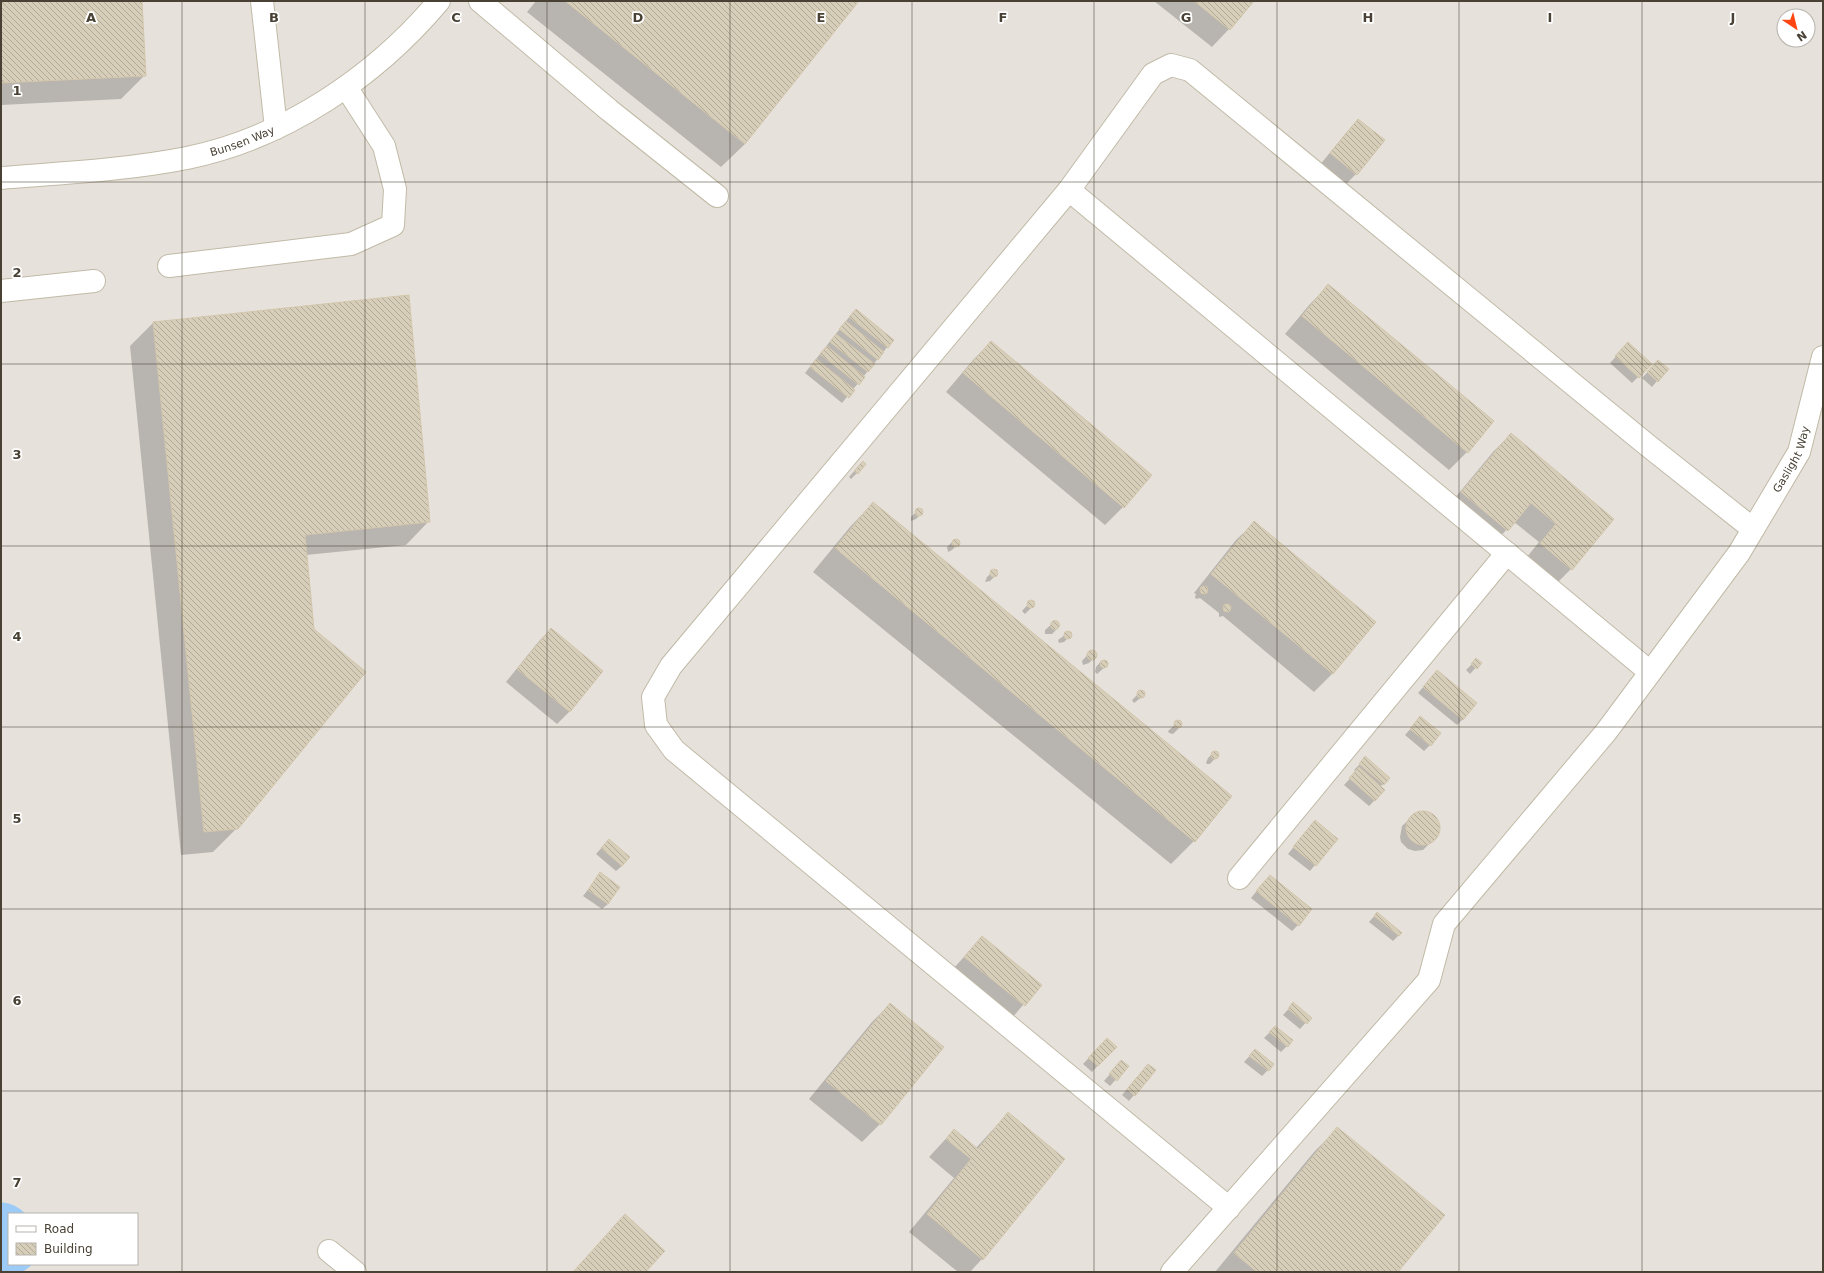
<svg xmlns="http://www.w3.org/2000/svg" width="1824" height="1273" font-family="'DejaVu Sans',sans-serif">
<style>
.industrial{fill:#e6e2db;fill-rule:evenodd}
.shadow{fill:#0003}
.lines{fill:none;stroke-linecap:round;stroke-linejoin:round}
.river{stroke:#9ccbf7;stroke-width:63}
.building{fill:url(#building-back-hatch);stroke:#d3c6ac}
.minor-casing{stroke:#c1baa7;stroke-width:24}
.minor{stroke:#fff;stroke-width:22}
.grid{fill:none;stroke:#484134;stroke-width:1;stroke-opacity:0.55}
.labels{text-anchor:middle;dominant-baseline:central;stroke-width:3.5;stroke-linejoin:round;paint-order:stroke}
.street-label{font-size:11px;fill:#484134;stroke:#fff}
.grid-label{font-size:13px;text-anchor:middle;font-weight:bold;fill:#484134;stroke:#fff;stroke-width:3.5;stroke-linejoin:round;paint-order:stroke}
</style>
<defs>
<pattern id="building-back-hatch" width="6" height="6" patternUnits="userSpaceOnUse"><rect width="6" height="6" fill="#d7ceba"/><path d="M-1 5l2 2M0 0l6 6M5-1l2 2" fill="none" stroke="#b0a998"/></pattern>
</defs>
<rect width="100%" height="100%" fill="#f4f1e6"/>
<path class="industrial" d="M1,1H1823V1272H1ZM1784,16H1808V40H1784ZM9,1214H137V1264H9Z"/>
<path class="shadow" d="M1,1H141L144,76L121,99L1,105Z
M536,1H858L745,144L721,167L527,12Z
M1154,1H1252L1229,29L1212,47Z
M1358,120L1356,174L1344,186L1319,166L1346,133Z
M1328,286L1467,452L1449,470L1285,334L1310,304Z
M850,316L893,340L842,403L805,373Z
M153,323L429,521L406,545L306,555L237,828L213,852L181,855L130,346Z
M991,342L1123,507L1105,525L946,392L973,360Z
M1622,350L1650,365L1632,383L1610,363Z
M1658,361L1657,381L1652,387L1642,378Z
M1511,434L1612,519L1571,569L1553,587L1523,562L1539,542L1514,522L1489,548L1444,511L1493,452Z
M857,468V473L851,479L849,477Z
M873,503L1194,841L1171,864L813,572L850,527Z
M921,510L922,513L916,519L911,521V517L917,511Z
M1254,523L1375,622L1332,674L1314,692L1223,616L1219,617V613L1200,598L1196,599L1195,597L1196,594L1194,593L1236,540Z
M957,540L958,544L952,550L948,552L947,547L953,541Z
M993,571L996,572V575L990,581L985,582L987,577Z
M1031,601L1034,604L1033,606L1025,614L1022,611Z
M1054,622L1058,624V628L1052,634H1045V630Z
M551,629L602,671L569,712L557,724L506,682L539,641Z
M1069,632L1070,636L1064,642L1059,643L1058,640Z
M1091,651L1096,654L1095,657L1089,663L1083,665L1082,661Z
M1477,659L1480,663L1470,674L1466,670Z
M1101,661L1106,662L1105,667L1097,674L1095,672L1096,667Z
M1432,677L1463,719L1457,725L1418,693Z
M1141,691L1143,692V696L1134,703L1132,700Z
M1420,718L1430,745L1424,751L1405,735Z
M1178,722L1180,724L1179,728L1173,734L1169,733L1168,731Z
M1214,752L1218,755L1210,764H1207L1206,763L1208,758Z
M1360,764L1389,778L1380,787L1375,800L1369,806L1344,785L1356,772L1354,770Z
M1422,812L1430,814L1438,823L1439,830L1437,836L1423,850L1415,851L1408,849L1401,842L1400,837L1402,826L1416,813Z
M1310,827L1337,839L1310,871L1288,854Z
M603,846L622,866L616,871L596,854Z
M601,873L608,904L602,909L583,896Z
M1264,882L1298,925L1292,931L1251,898Z
M1377,913L1401,933L1393,941L1369,922Z
M982,937L1040,985L1012,1018L953,969Z
M890,1004L880,1124L862,1142L809,1099L872,1022Z
M1293,1004L1310,1018L1300,1029L1283,1015Z
M1275,1027L1287,1046L1281,1052L1264,1038Z
M1101,1045L1115,1047L1092,1072L1083,1064Z
M1255,1050L1268,1070L1262,1076L1244,1062Z
M1121,1061L1128,1066L1110,1086L1104,1081Z
M1143,1071L1134,1095L1129,1101L1122,1095Z
M1008,1113L1064,1159L982,1259L970,1272H958L909,1232L954,1178L929,1157L954,1130L976,1148Z
M1337,1129L1397,1272H1215L1314,1152Z"/>
<g class="lines">
<path class="river" d="M1,1234L9,1243"/>
</g>
<path class="building" d="M1,1H142L146,76L1,83Z
M565,1H859L745,144Z
M1194,1H1254L1230,30Z
M1358,119L1385,140L1357,175L1330,153Z
M1328,284L1494,421L1468,453L1302,316Z
M409,295L430,522L305,535L314,629L366,672L238,829L204,832L153,322Z
M856,309L894,340L888,348L849,317Z
M846,321L884,352L878,360L839,329Z
M836,334L875,364L868,372L830,342Z
M991,341L1152,475L1124,508L963,373Z
M1628,342L1652,364L1639,378L1615,356Z
M827,346L865,377L859,385L820,354Z
M816,359L855,390L849,398L810,367Z
M1658,360L1669,369L1658,382L1647,372Z
M1511,433L1614,519L1572,570L1540,543L1556,524L1531,503L1508,531L1461,492Z
M863,461L866,464L858,474L854,471Z
M873,502L1232,796L1195,842L835,548Z
M915 512a4 4 0 1 1 8 0a4 4 0 1 1-8 0Z
M1254,521L1376,622L1333,674L1211,574Z
M952 543a4 4 0 1 1 8 0a4 4 0 1 1-8 0Z
M990 573a4 4 0 1 1 8 0a4 4 0 1 1-8 0Z
M1200 590a4 4 0 1 1 8 0a4 4 0 1 1-8 0Z
M1027 604a4 4 0 1 1 8 0a4 4 0 1 1-8 0Z
M1223 608a4 4 0 1 1 8 0a4 4 0 1 1-8 0Z
M1050.5 625a4.5 4.5 0 1 1 9 0a4.5 4.5 0 1 1-9 0Z
M551,628L603,671L570,712L517,669Z
M1064 635a4 4 0 1 1 8 0a4 4 0 1 1-8 0Z
M1087 655a5 5 0 1 1 10 0a5 5 0 1 1-10 0Z
M1476,658L1482,663L1477,669L1471,664Z
M1100 664a4 4 0 1 1 8 0a4 4 0 1 1-8 0Z
M1437,670L1477,703L1463,720L1423,687Z
M1137 694a4 4 0 1 1 8 0a4 4 0 1 1-8 0Z
M1420,716L1441,733L1431,746L1410,729Z
M1174 724a4 4 0 1 1 8 0a4 4 0 1 1-8 0Z
M1211 755a4 4 0 1 1 8 0a4 4 0 1 1-8 0Z
M1365,756L1390,778L1384,785L1359,764Z
M1359,767L1385,790L1375,801L1349,778Z
M1406 828a17 17 0 1 1 34 0a17 17 0 1 1-34 0Z
M1315,820L1338,839L1316,866L1293,847Z
M609,839L630,857L622,866L601,848Z
M600,872L620,887L608,904L588,890Z
M1270,875L1312,909L1299,926L1256,891Z
M1377,912L1402,933L1399,936L1374,916Z
M982,936L1042,985L1025,1006L964,957Z
M1293,1002L1312,1018L1307,1024L1288,1009Z
M890,1003L944,1047L881,1125L826,1081Z
M1275,1026L1293,1040L1288,1047L1269,1032Z
M1107,1038L1117,1047L1098,1066L1088,1058Z
M1255,1049L1274,1064L1269,1071L1249,1056Z
M1121,1060L1129,1066L1117,1081L1109,1074Z
M1148,1064L1156,1070L1135,1096L1127,1089Z
M1008,1112L1065,1159L983,1260L927,1214L971,1159L946,1139L954,1129L978,1149Z
M1337,1127L1445,1215L1398,1272H1257L1234,1253Z
M625,1214L665,1251L662,1254L646,1272H573Z"/>
<g class="lines">
<g class="minor-casing">
<g id="minor">
<path d="M262,1L276,128"/>
<path d="M480,1L609,110L717,196"/>
<path id="s1" d="M1,178C63,173 126,170 187,158C285,138 375,77 439,1"/>
<path d="M1069,190L1153,74L1171,65L1190,70L1646,444L1753,529"/>
<path d="M169,266L351,244L393,225L395,189L384,146L346,87"/>
<path d="M1,291L94,281"/>
<path d="M1239,878L1507,553"/>
<path d="M1229,1208L674,750L656,725L653,697L671,666L1069,190L1650,672"/>
<path d="M329,1251L355,1272"/>
<path id="s2" d="M1172,1272L1429,980L1444,924L1606,732L1739,553L1799,452L1823,357"/>
</g>
</g>
<use href="#minor" class="minor"/>
</g>
<path class="grid" d="M182,1V1272M365,1V1272M547,1V1272M730,1V1272M912,1V1272M1094,1V1272M1277,1V1272M1459,1V1272M1642,1V1272M1,182H1823M1,364H1823M1,546H1823M1,727H1823M1,909H1823M1,1091H1823"/>
<g class="labels">
<g class="street-label">
<text stroke="none"><textPath href="#s1" startOffset="245">Bunsen Way</textPath></text>
<text stroke="none"><textPath href="#s2" startOffset="1029">Gaslight Way</textPath></text>
</g>
</g>
<g class="grid-label">
<text x="91" y="22">A</text>
<text x="274" y="22">B</text>
<text x="456" y="22">C</text>
<text x="638" y="22">D</text>
<text x="821" y="22">E</text>
<text x="1003" y="22">F</text>
<text x="1186" y="22">G</text>
<text x="1368" y="22">H</text>
<text x="1550" y="22">I</text>
<text x="1733" y="22">J</text>
<text x="17" y="95">1</text>
<text x="17" y="277">2</text>
<text x="17" y="459">3</text>
<text x="17" y="641">4</text>
<text x="17" y="823">5</text>
<text x="17" y="1005">6</text>
<text x="17" y="1187">7</text>
</g>
<rect width="1824" height="1273" fill="none" stroke="#484134" stroke-width="4"/>
<rect x="8" y="1213" width="130" height="52" fill="#ffffff" stroke="#b6b3ae"/>
<rect x="16" y="1226" width="20" height="6" fill="#ffffff" stroke="#b6b3ae"/>
<text x="44" y="1233" font-size="12" fill="#484134">Road</text>
<rect x="16" y="1243" width="20" height="12" fill="url(#building-back-hatch)" stroke="#b6b3ae"/>
<text x="44" y="1253" font-size="12" fill="#484134">Building</text>
<g transform="translate(1796 28) rotate(145)"><circle r="19" fill="#ffffff" stroke="#b6b3ae"/>
<path d="M0-3L7 15L0 10L-7 15Z" fill="#ff4612"/>
<text y="-6" font-size="11" font-weight="bold" text-anchor="middle" fill="#484134">N</text>
</g>
</svg>
